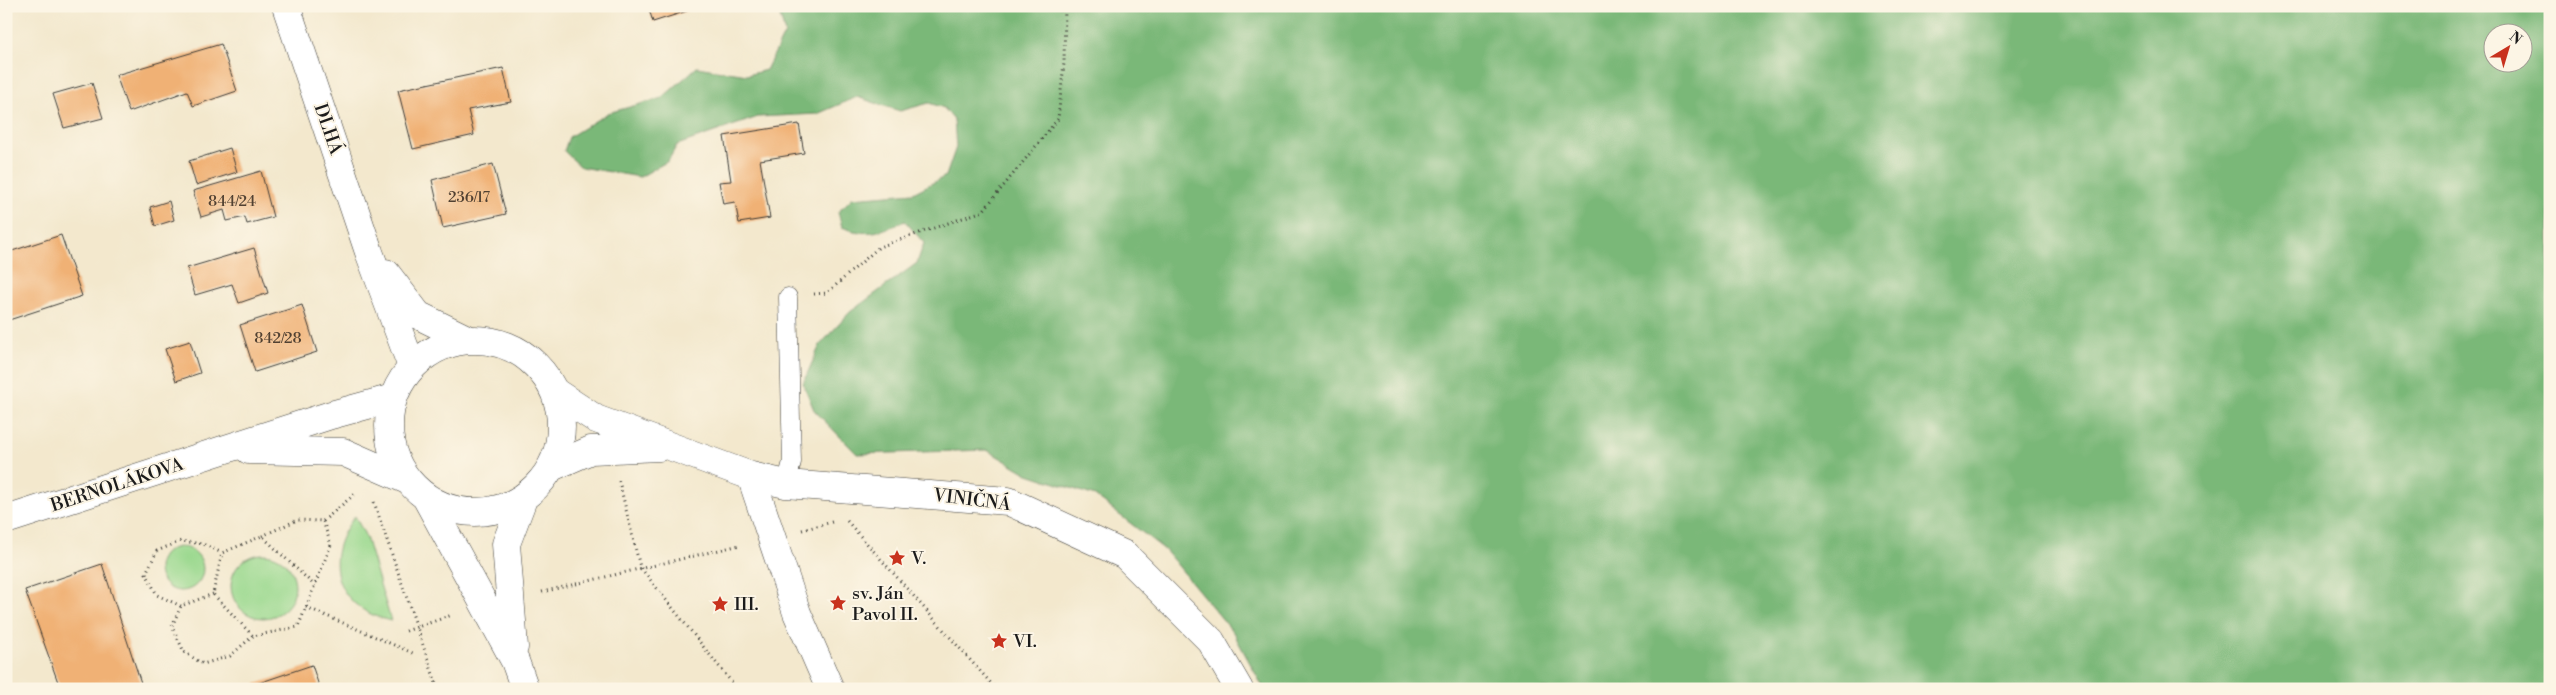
<svg xmlns="http://www.w3.org/2000/svg" width="2556" height="695" font-family="'Libre Bodoni',serif">
<style>
.green{fill:#99d88d;stroke:#5a7a54}
.forest{fill:#7ab878;stroke:#4b6a4a;fill-rule:evenodd}
.building{fill:#f0b174}
.lines{fill:none;stroke-linecap:round;stroke-linejoin:round}
.lane-casing{stroke:#3c3b37;stroke-width:19}
.street-casing{stroke:#3c3b37;stroke-width:29}
.secondary-casing{stroke:#3c3b37;stroke-width:29}
.path{stroke:#3c3b37;stroke-width:3;stroke-dasharray:1 4;stroke-linecap:butt}
.lane{stroke:#fff;stroke-width:18}
.street{stroke:#fff;stroke-width:28}
.secondary{stroke:#fff;stroke-width:28}
.labels{text-anchor:middle;dominant-baseline:central;stroke-width:4;stroke-linejoin:round;paint-order:stroke}
.number-label{font-size:15px;fill:#514132}
.street-label{font-size:18px;fill:#1c1c1c;stroke:#fcf5e5}
.poi-label{font-size:18px;fill:#1c1c1c;stroke:#fcf5e5;text-anchor:start}
</style>
<rect width="100%" height="100%" fill="#fcf5e5"/>
<filter id="ink" filterUnits="userSpaceOnUse"><feTurbulence type="fractalNoise" baseFrequency=".02" numOctaves="2"/><feDisplacementMap in="SourceGraphic" scale="10" xChannelSelector="R" yChannelSelector="G"/><feConvolveMatrix kernelMatrix="1 2 1 2 8 2 1 2 1" color-interpolation-filters="sRGB"/></filter>
<filter id="wash" filterUnits="userSpaceOnUse"><feTurbulence type="fractalNoise" baseFrequency=".0096" numOctaves="4" result="noise"/><feDisplacementMap in="SourceGraphic" scale="20" xChannelSelector="R" yChannelSelector="G"/><feGaussianBlur stdDeviation="1.12" result="paint"/><feColorMatrix in="noise" values="0 0 0 0 0 0 0 0 0 0 0 0 0 0 0 0 0 1.4 0 .05"/><feComposite in="paint" operator="in"/></filter>
<g filter="url(#wash)">
<rect width="100%" height="100%" fill="#f3e8cd"/>
<path class="green" d="M355,516L366,537L391,621C335,608 320,560 355,516Z
M159 569a22 22 0 1 1 44 0a22 22 0 1 1-44 0Z
M231 586a32 32 0 1 1 64 0a32 32 0 1 1-64 0Z"/>
<path class="forest" d="M777,6H2550V689H1264L1233,632L1165,550L1095,496L1028,474L987,450L857,454L814,410L803,383L820,345L850,312L917,263L924,243L905,221C880,231 869,238 842,227L838,212L852,198L913,193L946,176L956,147L954,120L944,108L929,103L900,111L857,97L817,114L758,117L677,145L668,161L640,177L581,167L564,151L569,137L608,113L662,98L697,67L747,75L766,70L785,33ZM2494,32H2524V62H2494Z"/>
<g id="blocks">
<path class="building" d="M648,6H686L687,11L653,22Z
M221,44L237,91L193,106L187,91L129,112L116,75Z
M503,68L511,102L468,110L474,135L413,149L398,90Z
M92,83L103,118L64,128L53,94Z
M799,124L804,153L760,160L770,218L739,223L735,202L723,204L719,182L731,181L724,136Z
M230,148L237,172L196,185L189,161Z
M493,164L506,214L443,228L432,180Z
M261,171L273,217L247,224L245,217L227,221L224,210L201,217L193,191Z
M169,201L174,220L155,226L150,207Z
M61,235L82,296L6,321V253Z
M254,248L268,293L239,303L232,284L195,295L187,268Z
M302,305L317,352L255,372L240,325Z
M190,341L200,373L176,381L165,349Z
M102,564L143,689H50L59,685L25,590Z
M312,665L320,689H244V688Z"/>
</g>
</g>
<g filter="url(#ink)">
<use href="#blocks" fill-opacity="0" stroke="#3c3b37" stroke-width="1"/>
<g class="lines">
<g class="lane-casing">
<path id="lane" d="M786,484L792,462L788,297"/>
</g>
<g class="street-casing">
<path id="street" d="M555,392L596,419L751,476L786,484L1008,501L1125,555L1211,641L1239,689
M552,467L591,450L659,447
M751,476L797,613L830,689"/>
</g>
<g class="secondary-casing">
<path id="secondary" d="M286,6L369,252L412,367
M386,273L418,315L469,340
M389 426a86 86 0 1 1 172 0a86 86 0 1 1-172 0Z
M249,450L343,452L407,480
M427,499L515,661L525,689
M6,520L331,415L393,398
M514,647L506,544L523,499"/>
</g>
<path class="path" d="M814,294L827,293L879,247L983,211L1058,119L1064,63L1065,6
M619,481L640,567L737,689
M374,502L438,689
M323,521L355,494
M847,521L996,689
M802,530L832,522
M262,536L297,520L323,521L331,545L298,627L253,636L213,594L222,553L262,536L315,586
M542,592L740,545
M213,594L181,606L172,626L184,652L203,664L230,656L253,636
M181,606L157,595L146,573L157,551L181,541L203,544L222,553
M306,607L415,654
M406,631L452,615
M1122,689L1135,686L1140,689"/>
<use href="#lane" class="lane"/>
<use href="#street" class="street"/>
<use href="#secondary" class="secondary"/>
</g>
</g>
<defs>
<g id="sight-bare" transform="scale(1.35)"><path d="M0-6L1.8-2.2L6-1.7L2.9 1.2L3.7 5.4L0 3.3L-3.7 5.4L-2.9 1.2L-6-1.7L-1.8-2.2Z" fill="#c8321e" stroke="#fcf5e5" stroke-width="2.5" paint-order="stroke"/></g>
</defs>
<g fill-rule="evenodd">
<use href="#sight-bare" x="897" y="558"/>
<use href="#sight-bare" x="838" y="603"/>
<use href="#sight-bare" x="720" y="604"/>
<use href="#sight-bare" x="999" y="641"/>
</g>
<g class="labels">
<g class="number-label">
<text x="469" y="197">236/17</text>
<text x="232" y="201">844/24</text>
<text x="278" y="338">842/28</text>
</g>
<g class="street-label">
<text transform="translate(328 129) rotate(71)">DLHÁ</text>
<text transform="translate(117 485) rotate(-18)">BERNOLÁKOVA</text>
<text transform="translate(972 500) rotate(7)">VINIČNÁ</text>
</g>
<g class="poi-label">
<text x="911" y="558">V.</text>
<text x="852" y="593">sv. Ján<tspan x="852" dy="21">Pavol II.</tspan></text>
<text x="734" y="604">III.</text>
<text x="1013" y="641">VI.</text>
</g>
</g>
<rect width="2556" height="695" fill="none" stroke="#fcf5e5" stroke-width="25"/>
<g transform="translate(2508 48) rotate(38)"><circle r="24" fill="#fcf5e5" stroke="#a29e95"/>
<path d="M0-4L9 19L0 12L-9 19Z" fill="#c8321e"/>
<text y="-8" font-size="14" font-weight="bold" text-anchor="middle" fill="#1c1c1c">N</text>
</g>
</svg>
